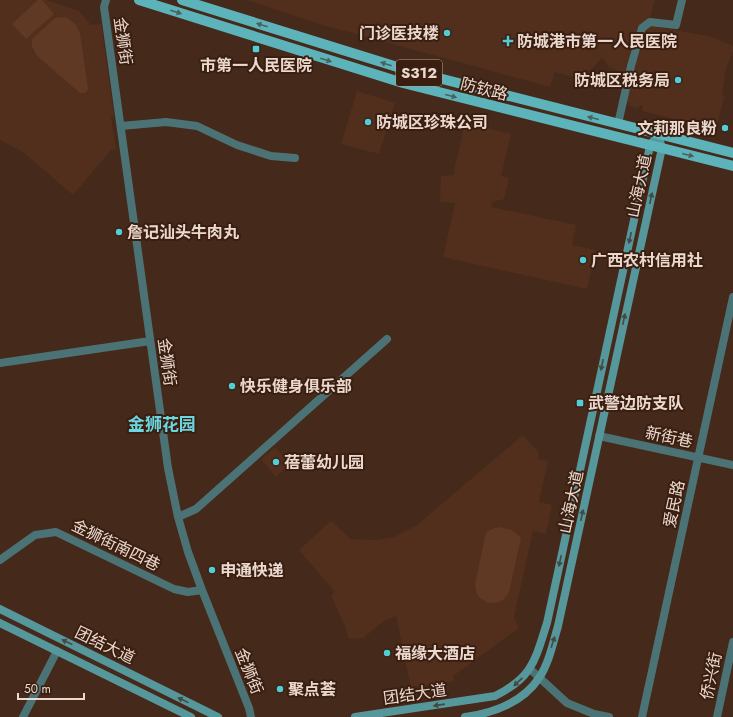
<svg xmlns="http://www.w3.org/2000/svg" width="733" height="717" font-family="Jost,'Noto Sans SC',sans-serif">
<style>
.built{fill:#522f1d}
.green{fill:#603925}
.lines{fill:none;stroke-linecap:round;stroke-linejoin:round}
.minor{stroke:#4b7376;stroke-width:8}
.tertiary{stroke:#4b7376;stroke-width:8}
.secondary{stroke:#56979c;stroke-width:8}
.primary{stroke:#5db3ba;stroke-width:10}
.oneway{fill:#4a625d}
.oneway2{fill:#444942}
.poi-dot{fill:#52ccd5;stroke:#3a1f11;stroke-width:1.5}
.labels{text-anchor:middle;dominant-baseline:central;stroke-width:4;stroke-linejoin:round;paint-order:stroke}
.shield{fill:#3a1f11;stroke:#b6a096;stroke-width:1}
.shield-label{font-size:15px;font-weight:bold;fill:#ebd8cf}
.poi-label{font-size:16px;font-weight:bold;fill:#ebd8cf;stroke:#3a1f11;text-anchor:start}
.street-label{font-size:16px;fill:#ebd8cf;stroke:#3a1f11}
.neighbourhood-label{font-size:17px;font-weight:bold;fill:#6bd7e0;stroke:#3a1f11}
</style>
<rect width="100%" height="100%" fill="#45291a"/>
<path class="built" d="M0,0H46L79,11L91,25L101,24L114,116L111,117L116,149L111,150L73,195L23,152L0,140Z
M247,0H655L650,17L637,30L625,72L610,68L602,58L589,71L585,69L581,79L555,72L550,87L319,24Z
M650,26L709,36L733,46V51L726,69L722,95L724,97L716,129L642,111L643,106L640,105L639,108L634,107L629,105L630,103L626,102L634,69L646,29Z
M357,91L395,103L379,154L341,144Z
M465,123L511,134L501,176L509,178L504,199L492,202L491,207L576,225L572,245L596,250L587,289L443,257L455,203L440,202L441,176L453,175Z
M523,435L539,453L538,459L548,461L539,502L552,505L546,534L533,531L514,617L519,628L456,674L453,676L454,681L411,687L396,616L384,621L363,638L349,639L344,624L331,596L335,592L299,550L331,521L351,539L377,540L394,537L417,525Z
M275,447L290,464L276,477L261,459Z"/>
<path class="green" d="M38,0H42L54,14L26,39L12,24Z
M66,17L75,24L80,33L88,89L85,93H80L37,56L32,46V39L55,18Z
M499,527L512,530L521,538L509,592L503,600L498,602L488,603L480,598L477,594L475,584L486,533L490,530Z"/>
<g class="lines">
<path class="minor" d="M106,0L104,7L168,468L178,517L188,552L202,590L249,708L251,717
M618,124L631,66L642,28L650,22L676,25L682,0
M121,126L166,122L197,126L237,145L271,156L295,158
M0,363L150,341
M599,436L733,465
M178,517L196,509L387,339
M0,560L35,535L56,532L174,589L188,592L202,590
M23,717L57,651
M642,717L733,297
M717,717L733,642"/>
<path class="tertiary" d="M530,669L567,703L594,714L609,717"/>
<path class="secondary" d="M0,609L218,717
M0,623L191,717
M355,717L495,696C533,677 535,660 547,623L650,146L658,134
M465,717C493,713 523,702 539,678C549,663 553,643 558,626L662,148L658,134"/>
<path class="primary" d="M139,0L403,83L733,166
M182,0L407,70L733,153"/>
</g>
<defs><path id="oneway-solid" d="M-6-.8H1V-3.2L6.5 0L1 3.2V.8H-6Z"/></defs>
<g class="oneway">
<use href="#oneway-solid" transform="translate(176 12) rotate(18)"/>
<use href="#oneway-solid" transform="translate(262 25) rotate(-162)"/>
<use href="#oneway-solid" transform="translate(326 60) rotate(17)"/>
<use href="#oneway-solid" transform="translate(386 64) rotate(-163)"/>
<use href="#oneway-solid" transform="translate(451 96) rotate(15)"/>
<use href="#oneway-solid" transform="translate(593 118) rotate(-166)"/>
<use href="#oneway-solid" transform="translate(688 155) rotate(14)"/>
</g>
<g class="oneway2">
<use href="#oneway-solid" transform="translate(651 198) rotate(-78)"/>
<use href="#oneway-solid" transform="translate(630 238) rotate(102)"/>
<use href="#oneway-solid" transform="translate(624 319) rotate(-78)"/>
<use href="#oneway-solid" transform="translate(602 365) rotate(102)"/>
<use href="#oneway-solid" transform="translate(582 515) rotate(-78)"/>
<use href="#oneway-solid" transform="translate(560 561) rotate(102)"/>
<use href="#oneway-solid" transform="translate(67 642) rotate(-154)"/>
<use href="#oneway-solid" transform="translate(553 642) rotate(-72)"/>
<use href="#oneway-solid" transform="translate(518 682) rotate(137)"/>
<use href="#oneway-solid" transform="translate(183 700) rotate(-154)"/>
<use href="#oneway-solid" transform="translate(439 705) rotate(172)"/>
</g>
<g class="poi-dot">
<circle cx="447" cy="33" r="4"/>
<path d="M506 35h4v4h4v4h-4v4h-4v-4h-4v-4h4z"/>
<rect x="252" y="45" width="8" height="8" rx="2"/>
<circle cx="678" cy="80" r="4"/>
<circle cx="368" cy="122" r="4"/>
<circle cx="725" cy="128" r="4"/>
<circle cx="119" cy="232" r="4"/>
<circle cx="583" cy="260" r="4"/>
<circle cx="232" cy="386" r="4"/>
<rect x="576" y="399" width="8" height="8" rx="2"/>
<circle cx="276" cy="462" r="4"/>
<circle cx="212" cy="570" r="4"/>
<circle cx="387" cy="653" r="4"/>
<circle cx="280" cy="689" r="4"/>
</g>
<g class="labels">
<rect class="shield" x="396" y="60" width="46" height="26" rx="3"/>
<g class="shield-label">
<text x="419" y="73">S312</text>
</g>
<g class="poi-label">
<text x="439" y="33" text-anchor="end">门诊医技楼</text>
<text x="517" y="41">防城港市第一人民医院</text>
<text x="256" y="65" text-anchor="middle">市第一人民医院</text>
<text x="670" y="80" text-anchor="end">防城区税务局</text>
<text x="376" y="122">防城区珍珠公司</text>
<text x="717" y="128" text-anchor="end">文莉那良粉</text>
<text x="127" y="232">詹记汕头牛肉丸</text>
<text x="591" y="260">广西农村信用社</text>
<text x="240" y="386">快乐健身俱乐部</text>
<text x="588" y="403">武警边防支队</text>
<text x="284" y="462">蓓蕾幼儿园</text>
<text x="220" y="570">申通快递</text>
<text x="395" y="653">福缘大酒店</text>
<text x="288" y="689">聚点荟</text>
</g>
<g class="street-label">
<text transform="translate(123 41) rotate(82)">金狮街</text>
<text transform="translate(484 89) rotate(14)">防钦路</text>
<text transform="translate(639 186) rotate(-78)">山海大道</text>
<text transform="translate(167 362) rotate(82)">金狮街</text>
<text transform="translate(669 437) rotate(12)">新街巷</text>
<text transform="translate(571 502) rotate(-78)">山海大道</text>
<text transform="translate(674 504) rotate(-78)">爱民路</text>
<text transform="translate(116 545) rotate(26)">金狮街南四巷</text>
<text transform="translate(105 645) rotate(26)">团结大道</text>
<text transform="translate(249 671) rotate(68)">金狮街</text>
<text transform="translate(711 676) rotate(-78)">侨兴街</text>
<text transform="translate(415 694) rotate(-8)">团结大道</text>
</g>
<g class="neighbourhood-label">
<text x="162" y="424">金狮花园</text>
</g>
</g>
<path d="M18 693v6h66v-6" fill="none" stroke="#ebd8cf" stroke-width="2"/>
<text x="24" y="693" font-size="12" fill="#ebd8cf" stroke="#3a1f11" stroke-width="3" paint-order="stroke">50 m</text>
</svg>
